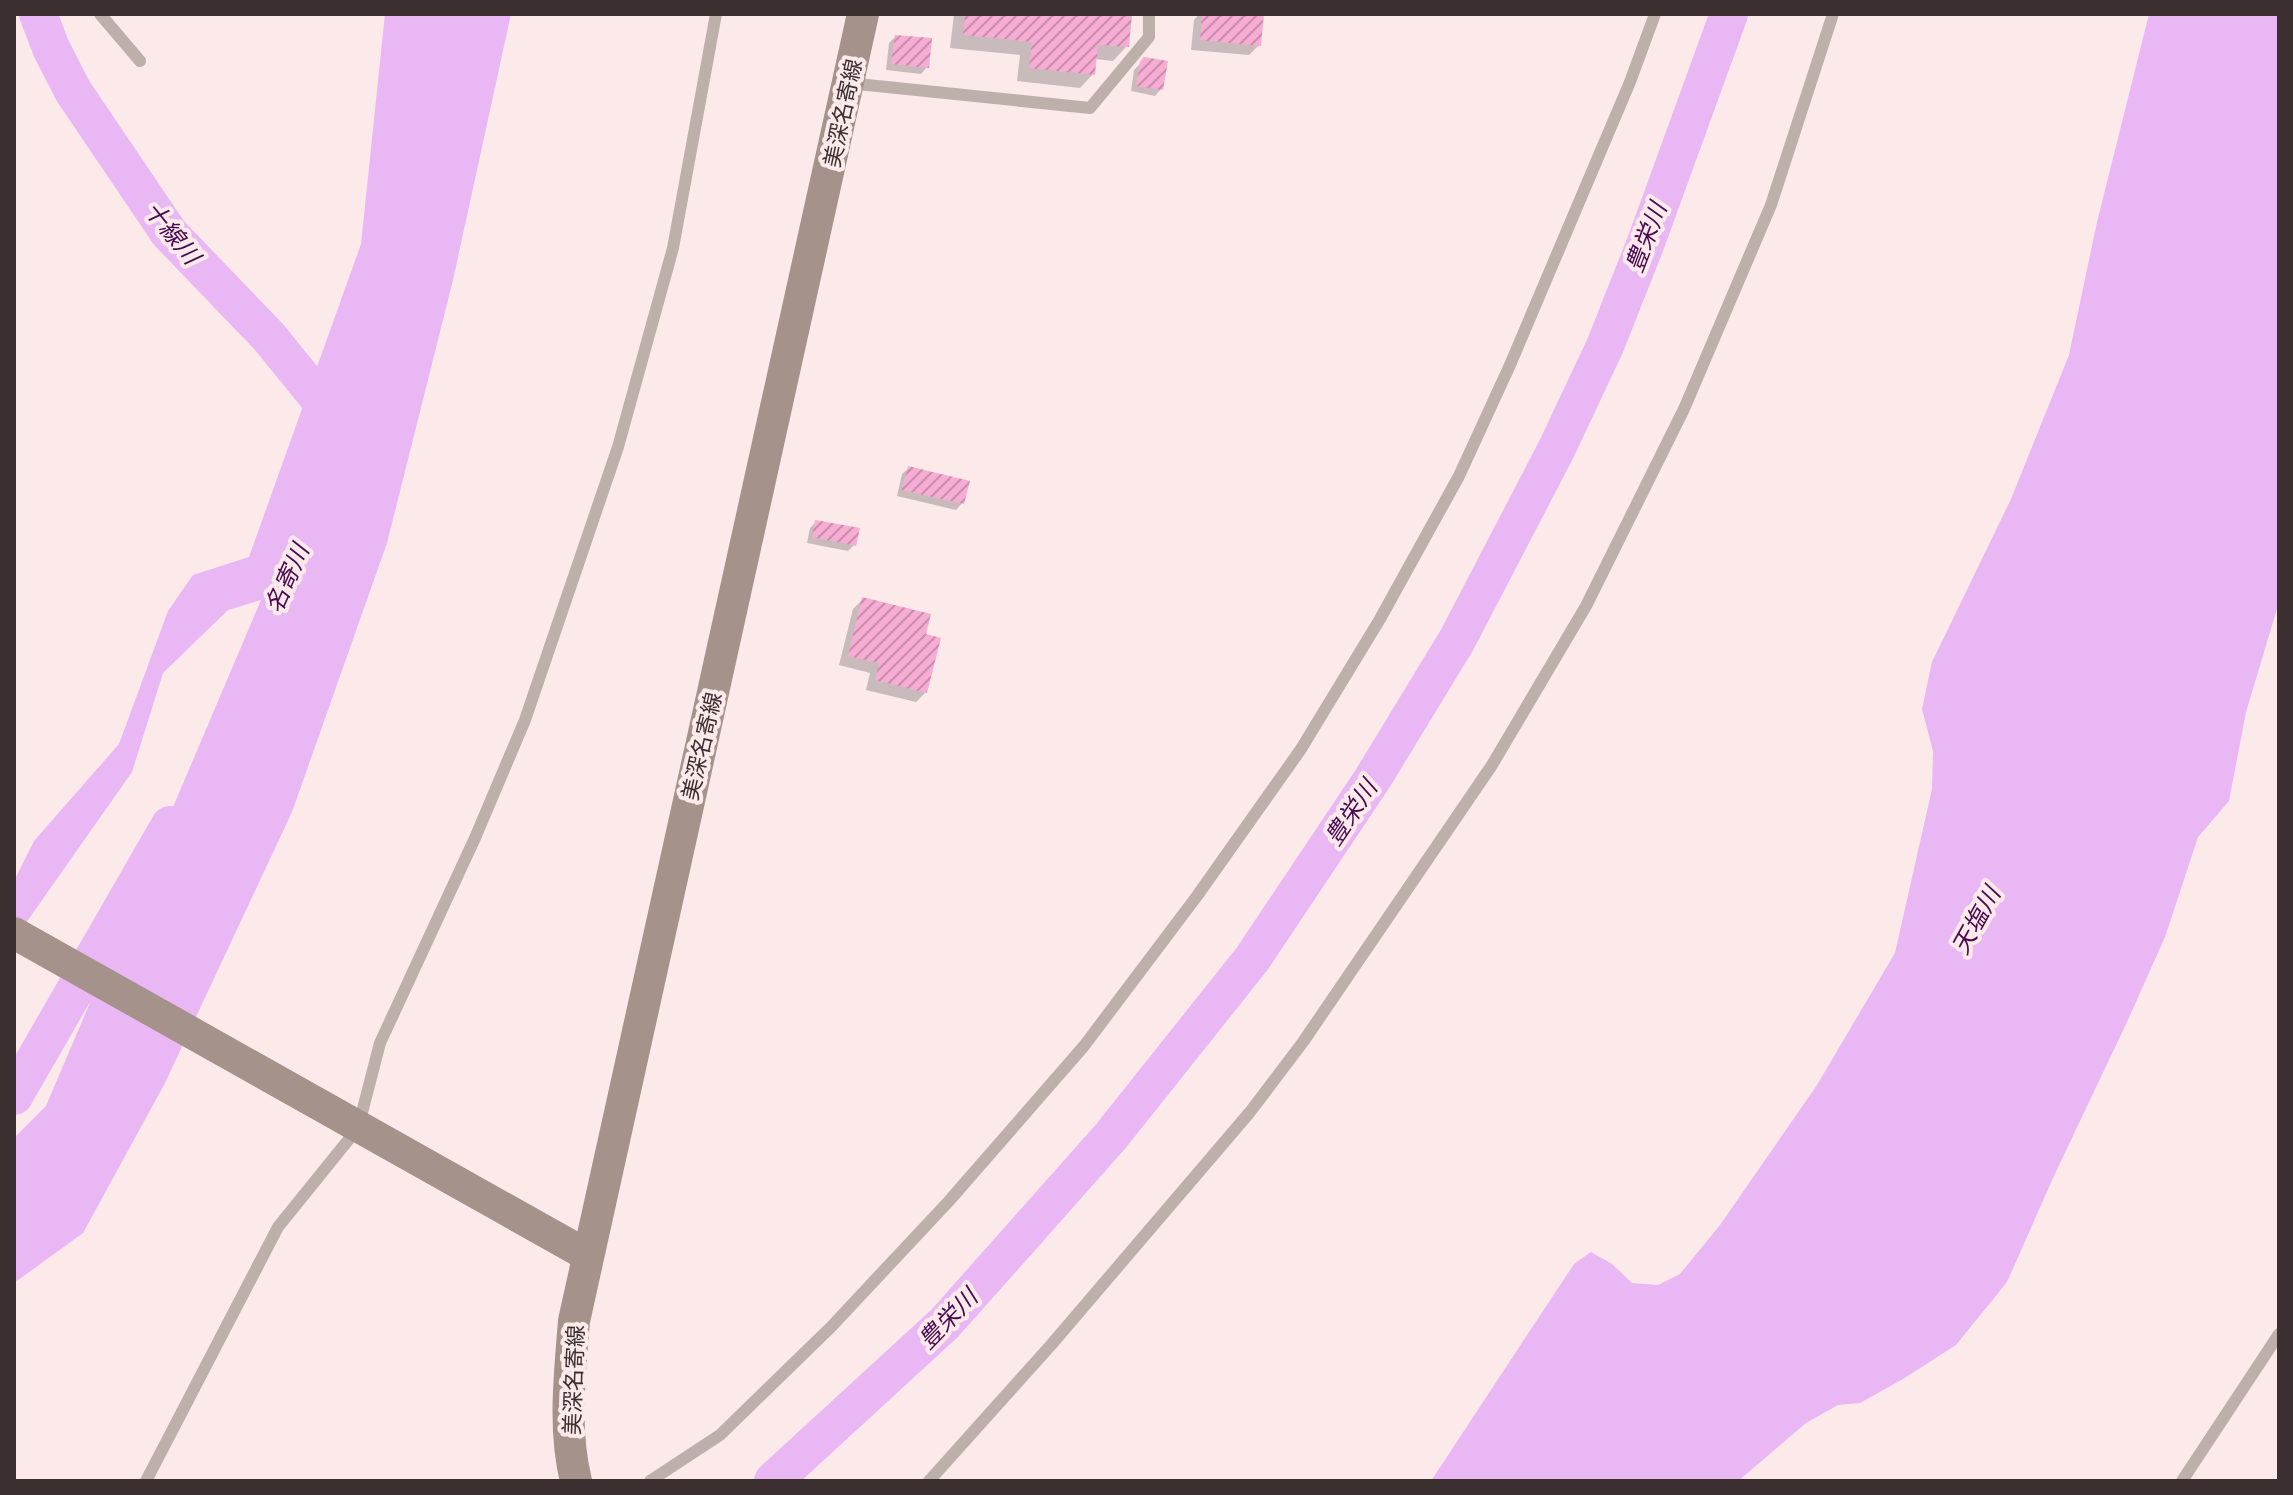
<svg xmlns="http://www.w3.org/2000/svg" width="2293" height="1495" font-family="Lato,'Noto Sans JP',sans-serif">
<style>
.water{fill:#e9b7f3}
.shadow{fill:#0003}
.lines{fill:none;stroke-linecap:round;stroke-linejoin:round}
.river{stroke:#e9b7f3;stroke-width:38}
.building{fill:url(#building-hatch)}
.lane{stroke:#bdb0ab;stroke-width:12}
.secondary{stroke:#a4928b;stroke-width:32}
.labels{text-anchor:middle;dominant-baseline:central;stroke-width:8;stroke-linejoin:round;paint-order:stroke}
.street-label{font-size:22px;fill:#3c2f30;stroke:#fce9ea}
.water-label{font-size:24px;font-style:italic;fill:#460851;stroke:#fce9ea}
</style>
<defs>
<pattern id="building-hatch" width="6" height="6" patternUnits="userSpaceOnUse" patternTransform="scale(2)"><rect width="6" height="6" fill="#f7add3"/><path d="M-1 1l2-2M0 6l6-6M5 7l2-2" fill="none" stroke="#c98dac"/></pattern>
</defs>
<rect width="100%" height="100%" fill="#fce9ea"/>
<path class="water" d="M385,14H511L453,280L387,543L292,812L165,1083L83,1233L14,1283V1138L46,1106L261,600L228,610L163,673L132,772L14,940V881L34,841L119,744L168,611L193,575L249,557L361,244Z
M2149,14H2279V602L2246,712L2229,801L2198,837L2165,937L2127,1022L2053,1178L2007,1282L1956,1345L1903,1379L1860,1403L1838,1405L1806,1423L1738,1481H1431L1574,1264L1591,1252L1612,1264L1632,1283L1658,1285L1680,1274L1720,1225L1817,1085L1895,953L1932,789L1933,751L1922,709L1932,662L2011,499L2069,355L2097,222Z"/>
<path class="shadow" d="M954,14H1105L1130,16L1126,47L1113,61L1095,59L1093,74L1080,88L1017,81L1020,55L950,48Z
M1199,14H1251L1259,45L1249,55L1191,50L1194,20Z
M895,37L927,67L921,74L886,70L889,43Z
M1145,59L1161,89L1155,96L1131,91L1134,70Z
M909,468L962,503L956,510L897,496L902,474Z
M816,522L854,545L848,551L807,543L810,528Z
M863,599L926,692L916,702L866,690L870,673L839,665L853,609Z"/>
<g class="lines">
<path class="river" d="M38,14L51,48L73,91L169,233L269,337L342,427
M14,1096L170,825
M773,1481L945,1323L1111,1136L1252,959L1373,778L1457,640L1556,450L1605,346L1645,245L1729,14"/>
</g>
<path class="building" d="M965,14H1132L1129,47L1098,45L1095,75L1029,68L1032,42L963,35Z
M1202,14H1264L1261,46L1200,40Z
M895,35L932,38L929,68L891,64Z
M1144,57L1168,61L1163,90L1136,86L1140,62Z
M908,466L970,481L964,504L902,490Z
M815,520L860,528L856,546L812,537Z
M862,597L931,614L926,634L941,638L927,693L875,680L879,663L848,656Z"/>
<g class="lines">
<path class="lane" d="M100,14L140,61
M848,83L1090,108L1149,37V14
M146,1481L278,1227L358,1128L380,1043L475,838L525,720L618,447L673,248L716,14
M650,1481L720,1435L831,1327L949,1201L1084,1046L1197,896L1301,749L1380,619L1459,476L1510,365L1630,82L1655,14
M929,1481L1051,1345L1250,1112L1303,1042L1492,765L1586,606L1684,409L1771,205L1833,14
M2182,1481L2279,1334"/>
<path class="secondary" d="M14,933L587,1255
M576,1481C563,1429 570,1373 574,1321L863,14"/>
</g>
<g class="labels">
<g class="street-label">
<text transform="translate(842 113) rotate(-78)">美深名寄線</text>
<text transform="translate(701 746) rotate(-77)">美深名寄線</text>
<text transform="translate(573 1380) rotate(-88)">美深名寄線</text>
</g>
<g class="water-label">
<text transform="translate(173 232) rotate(51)">十線川</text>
<text transform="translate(1645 237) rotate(-69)">豊栄川</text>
<text transform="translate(286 578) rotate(-66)">名寄川</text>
<text transform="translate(1350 812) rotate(-56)">豊栄川</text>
<text transform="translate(1975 920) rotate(-61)">天塩川</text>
<text transform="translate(947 1318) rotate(-46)">豊栄川</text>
</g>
</g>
<rect width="2293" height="1495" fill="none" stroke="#3c2f30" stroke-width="32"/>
</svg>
